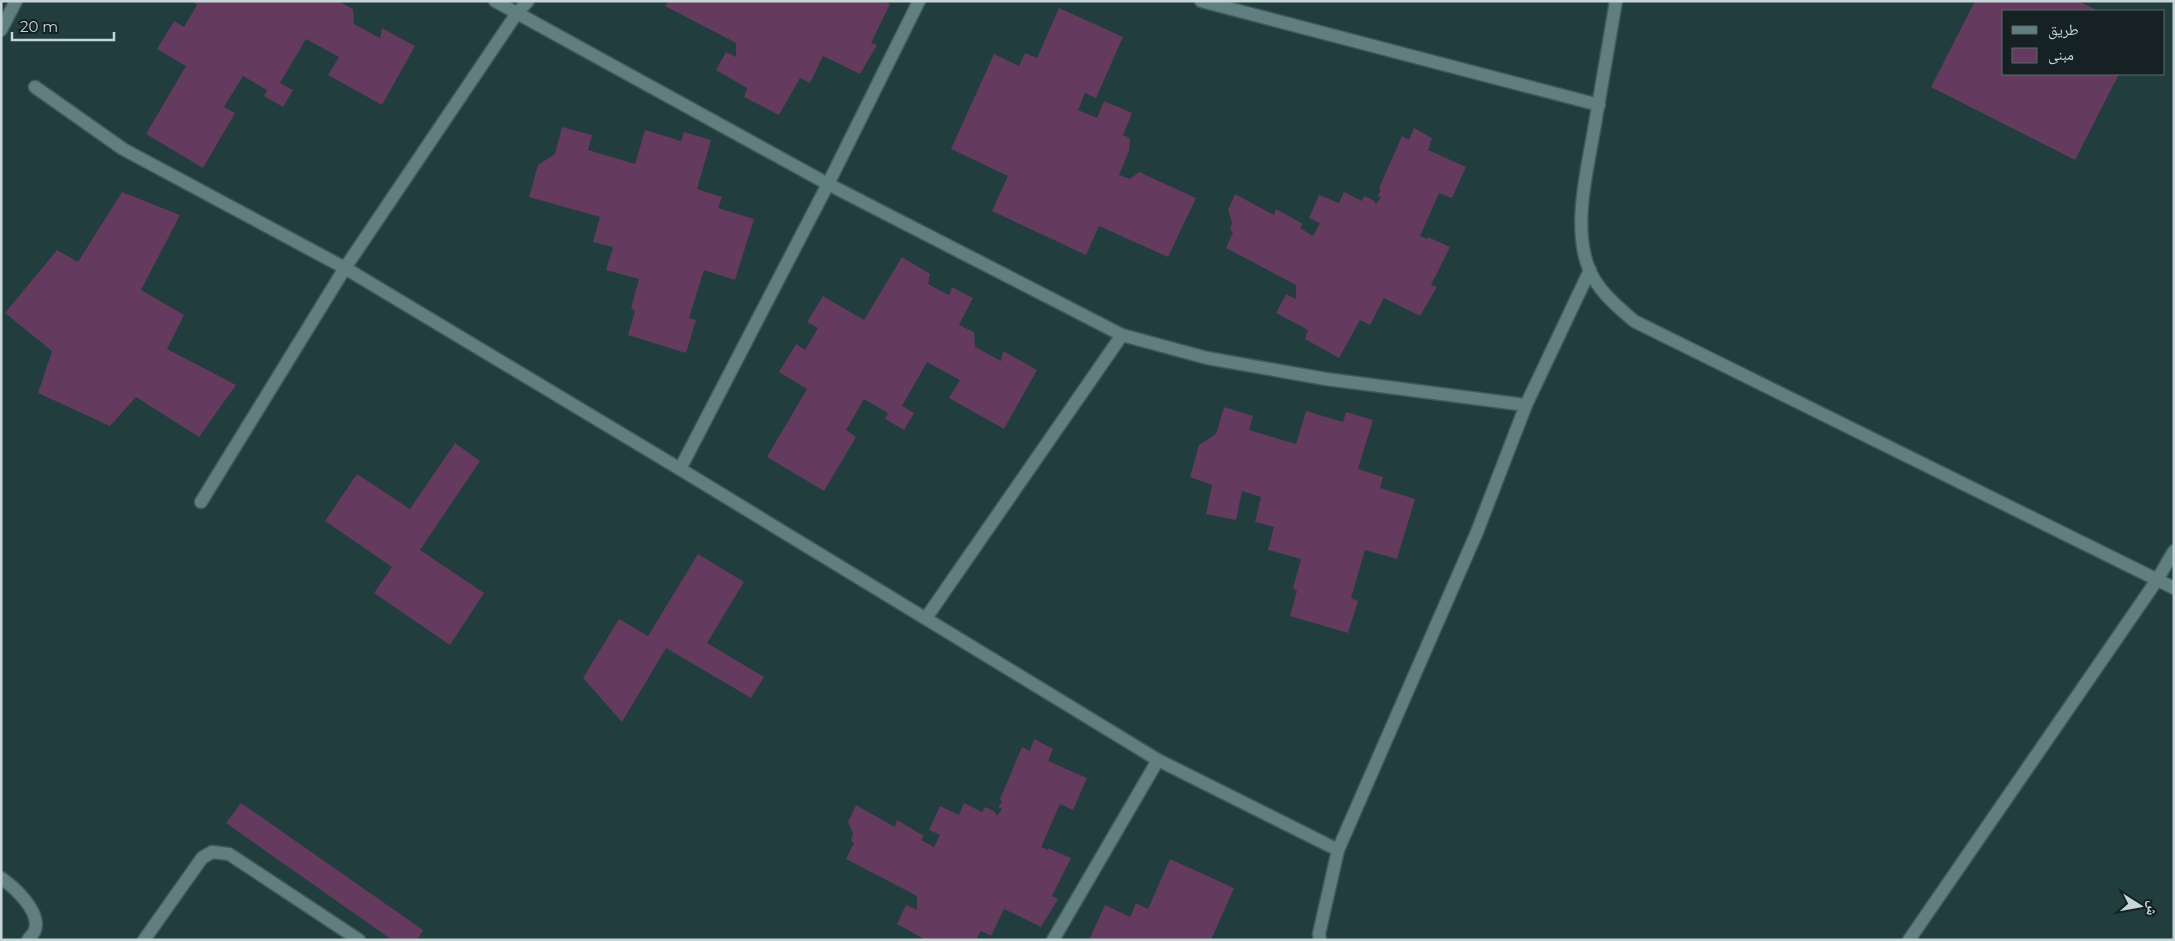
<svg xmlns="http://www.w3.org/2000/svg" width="2175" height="941" font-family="Montserrat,'Noto Naskh Arabic',sans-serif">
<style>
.building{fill:#643a5f}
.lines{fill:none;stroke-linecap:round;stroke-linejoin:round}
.minor-casing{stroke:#405a5b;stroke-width:15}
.minor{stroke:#617f80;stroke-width:12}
</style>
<rect width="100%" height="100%" fill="#213d3e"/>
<path class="building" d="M191,1H338L353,9L354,24L380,38L382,28L415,46L382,105L328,75L339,57L306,39L280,83L293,90L283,107L264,96L267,90L243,76L224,107L235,113L203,168L146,134L186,66L157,49L174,21L184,27L197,5Z
M668,1H883L890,4L871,43L877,45L860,74L823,56L810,83L800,78L779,115L744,97L747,88L716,70L726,52L736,57V43L665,6Z
M1975,1H2079L2098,11H2004V74H2119L2075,160L1931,87Z
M1059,8L1123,37L1096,98L1085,93L1078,110L1097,118L1104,101L1132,113L1123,135L1130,138L1129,151L1119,175L1130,179L1139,172L1196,198L1168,257L1099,226L1086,255L992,211L1008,176L951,149L994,54L1019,66L1025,53L1037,58Z
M562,127L592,135L588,150L635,164L645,130L681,141L684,132L711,140L697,189L722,197L718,208L754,219L735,280L704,270L689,318L696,320L686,353L628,335L635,311L631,308L639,279L606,270L613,247L593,242L600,217L529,197L538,165L555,154Z
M1414,128L1432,138L1428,150L1466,167L1452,198L1439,193L1420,236L1427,239L1428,237L1450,247L1431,285L1437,287L1420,316L1384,298L1370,325L1360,320L1339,358L1305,339L1308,330L1276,313L1286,294L1296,299V285L1226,248L1233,232L1230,229L1232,222L1228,210L1235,194L1274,215L1276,209L1303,224L1300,228L1313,236L1320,223L1309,218L1319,195L1339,203L1344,192L1362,201L1364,196L1373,200L1376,204L1381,197L1377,196L1381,191L1379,188L1402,136L1409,140Z
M122,192L180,215L141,290L184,315L167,349L236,385L199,437L136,397L110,426L38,393L52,351L5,313L57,250L78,262Z
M902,257L930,274L928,284L949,295L952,287L973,298L959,325L974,332L975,347L1001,361L1003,351L1037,370L1004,429L949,398L960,380L927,362L902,406L914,413L904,430L885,419L888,413L864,399L846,430L856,437L824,491L767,457L807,389L779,372L796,344L805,350L818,328L807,322L823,296L864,320Z
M1224,407L1253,416L1249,430L1296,444L1306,411L1343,422L1346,412L1373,420L1358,469L1383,477L1380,488L1415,499L1397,559L1365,550L1351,598L1358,601L1348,633L1290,616L1297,591L1293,588L1301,559L1268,550L1274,527L1255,522L1261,497L1242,491L1236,520L1206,514L1212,485L1190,477L1199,445L1216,434Z
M455,443L480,461L420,550L484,593L450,645L374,593L392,567L325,521L357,474L410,509Z
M698,554L744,582L707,643L764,677L751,698L666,648L622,722L583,678L619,619L648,636Z
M1034,739L1053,749L1048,761L1087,778L1073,810L1060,804L1041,847L1048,850V848L1071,858L1052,896L1058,899L1041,927L1004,909L991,936L981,931L976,940H926L897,924L906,905L917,910V896L846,859L854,843L851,841L853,833L848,822L856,805L895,827L897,820L924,836L921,840L934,847L940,835L929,830L940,806L959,815L964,803L982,812L985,807L994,811L997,816L1002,809L998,807L1002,802L1000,799L1022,747L1030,751Z
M241,803L423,930L417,940H392L226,823Z
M1170,859L1234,888L1211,940H1089L1105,905L1130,917L1136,903L1148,909Z"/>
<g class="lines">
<g class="minor-casing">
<path id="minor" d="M495,1L828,184L1122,335L1207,358L1326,379L1526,405
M1201,1L1599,105
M1616,1C1609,40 1603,79 1596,118C1589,164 1571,225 1589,269C1598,291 1617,306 1634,321L2174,588
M1,30L16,1
M35,87L123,149L345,268L680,469L1158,760L1338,850
M680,469L828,184L919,1
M201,502L345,268L517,13L528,1
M926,618L1122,335
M1,878C14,887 41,911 35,930C34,933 30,937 28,940
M144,940L202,858L212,852L229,854L359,940
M1053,940L1158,760
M1320,940L1319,934L1338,850L1477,532L1526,405L1590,270
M1909,940L2157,580L2174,551"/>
</g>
<use href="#minor" class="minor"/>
</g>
<rect width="2175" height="941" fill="none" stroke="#c7d7d8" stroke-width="5"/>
<rect x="2002" y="10" width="162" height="65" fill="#152122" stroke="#5c6a6b"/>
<rect x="2012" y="26" width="25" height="8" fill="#617f80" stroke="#5c6a6b"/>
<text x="2048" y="35" font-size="15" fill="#c7d7d8">طريق</text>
<rect x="2012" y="48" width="25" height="15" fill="#643a5f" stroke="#5c6a6b"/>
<text x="2048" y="60" font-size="15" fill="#c7d7d8">مبنى</text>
<g transform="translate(2140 906) rotate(101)" stroke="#152122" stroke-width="4" paint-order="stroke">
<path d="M0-4L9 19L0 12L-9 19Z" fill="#c7d7d8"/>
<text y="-8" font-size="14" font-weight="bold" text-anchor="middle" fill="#c7d7d8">ش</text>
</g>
<path d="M12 32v8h102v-8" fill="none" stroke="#c7d7d8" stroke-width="2.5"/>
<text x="20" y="32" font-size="15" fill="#c7d7d8" stroke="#152122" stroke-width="4" paint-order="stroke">20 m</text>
</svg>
